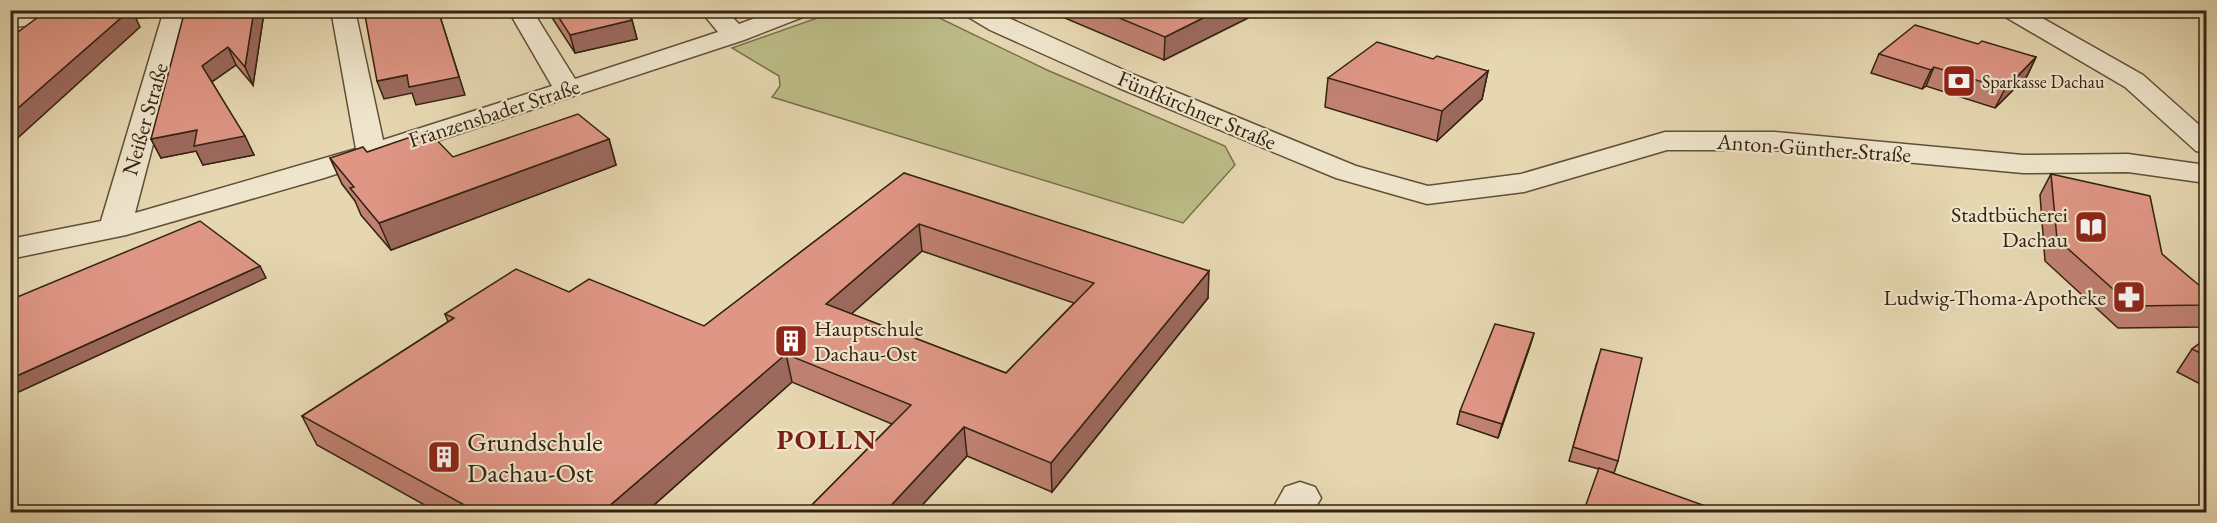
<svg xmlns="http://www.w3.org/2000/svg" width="2217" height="523" font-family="'EB Garamond',serif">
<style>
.green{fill:#bcbc87;stroke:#78704c;stroke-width:1.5}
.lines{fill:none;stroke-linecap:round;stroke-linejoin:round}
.minor-casing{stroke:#605038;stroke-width:3}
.minor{fill:#efe5cc;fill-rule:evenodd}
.wall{fill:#c08172;stroke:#332310;stroke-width:1.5;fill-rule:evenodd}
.shaded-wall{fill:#9c695d;stroke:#332310;stroke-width:1.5}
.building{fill:#df9685;stroke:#332310;stroke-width:1.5;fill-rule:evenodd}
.labels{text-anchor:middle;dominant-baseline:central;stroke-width:4.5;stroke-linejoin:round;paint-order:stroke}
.far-poi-label{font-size:18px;fill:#332310;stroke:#efe5cc;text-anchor:start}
.street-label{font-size:22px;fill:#332310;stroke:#efe5cc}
.poi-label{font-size:22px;fill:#332310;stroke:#efe5cc;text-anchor:end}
.near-poi-label{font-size:27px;fill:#332310;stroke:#efe5cc;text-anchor:start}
.district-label{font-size:28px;font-weight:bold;letter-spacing:1.5px;fill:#7a1f14;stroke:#efe5cc}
</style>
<rect width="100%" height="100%" fill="#e6d7b1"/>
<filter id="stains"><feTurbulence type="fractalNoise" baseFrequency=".00333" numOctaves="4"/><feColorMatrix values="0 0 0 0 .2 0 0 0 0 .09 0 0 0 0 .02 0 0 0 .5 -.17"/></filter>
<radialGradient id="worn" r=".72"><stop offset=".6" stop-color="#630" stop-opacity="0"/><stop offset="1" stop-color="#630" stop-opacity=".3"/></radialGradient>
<path class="green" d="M837,11H925L1047,70L1225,146L1235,165L1183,223L772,97L780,86L779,76L732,48Z"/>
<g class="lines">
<g class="minor-casing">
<path id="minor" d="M41,10H156L153,15L145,17L10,27V13Z
M164,10H188L135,213L356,149L331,10H355L383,140L552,86L508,10H532L575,79L718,32L700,10H725L739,24L777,10H811L808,15L744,40L324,178L126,235L10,259V239L101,221Z
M962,10H991L1137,76L1356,166L1428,186L1521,174L1665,132H1775L2023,155L2128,154L2206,165V183L2128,172L2023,173L1775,150H1667L1524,192L1427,204L1336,178L1119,88L990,30L965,15Z
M1999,10H2028L2143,75L2206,131V153L2196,151L2125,87L2002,15Z
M1300,482L1315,487L1321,498L1313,512H1271L1285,487Z"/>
</g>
<use href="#minor" class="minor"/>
</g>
<path class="wall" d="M207,10L263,19L253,85L236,65L212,82L254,155L203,165L196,151L161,158L151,139Z
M547,10H625L632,20L637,39L575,53Z
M1046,10H1249L1248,18L1164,60Z
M1978,44L2036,57L2027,76L1995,108L1926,86L1922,89L1871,73L1879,54Z
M1433,59L1488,71L1482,99L1437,141L1325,107L1328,78Z
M609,139L616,165L391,250L361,215L355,201L342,184L330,158L367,152L453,157Z
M904,173L1208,298L1052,492L967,456L915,513H804L892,424L792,382L645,513H439L317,445L302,416L448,322L445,314L569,292L704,326ZM922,251L1074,303L1006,373L851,314Z
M2051,174L2206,291V327L2118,328L2045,261L2040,195Z
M1534,333L1530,346L1498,438L1457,424L1460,411Z
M2206,339V387L2177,372L2192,349Z
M1597,362L1618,461L1614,473L1569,461Z"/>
<path class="shaded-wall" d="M130,10H132L140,27L10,145V115Z
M254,10H259L263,19L253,85L245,67Z
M438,10L465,95L416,105L412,93L384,99L377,81L407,75Z
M1219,10H1249L1248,18L1164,60L1165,37Z
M632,20L637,39L575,53L570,35Z
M228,47L236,65L210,83L202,66Z
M2036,57L2027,76L1995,108L2005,89Z
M1934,67L1926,86L1922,89L1931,70Z
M1488,71L1482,99L1437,141L1442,111Z
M197,130L245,136L254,155L203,165L196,151L161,158L151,139Z
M609,139L616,165L391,250L379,223Z
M919,224L922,251L831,332L826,304Z
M260,266L266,278L10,396V379Z
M1209,271L1208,298L1052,492L1051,463Z
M1534,333L1530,346L1498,438L1502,424Z
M786,354L792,382L645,513H601Z
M964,427L967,456L915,513H884Z"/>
<path class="building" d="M109,10H130L10,115V38L41,15Z
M207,10H254L245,67L228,47L202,66L245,136L194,146L197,130L151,139L184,14Z
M364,10H438L459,77L409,87L407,75L377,81Z
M554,10H625L632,20L570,35Z
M1100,10H1219L1165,37Z
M1915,25L1978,44L1982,41L2036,57L2005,89L1934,67L1931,70L1879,54Z
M1377,42L1433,59L1437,56L1488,71L1442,111L1328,78Z
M578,114L609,139L379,223L350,188L354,187L330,158L363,147L367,152L428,131L453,157Z
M904,173L1209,271L1051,463L964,427L884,513H804L911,405L786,354L601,513H479L302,416L454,318L445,314L516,269L569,292L589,279L704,326ZM919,224L1094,283L1006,373L826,304Z
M2051,174L2150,196L2162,254L2206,291V305L2132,306L2057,239Z
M200,221L260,266L10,379V300Z
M1495,324L1534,333L1502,424L1460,411Z
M2206,339V356L2192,349Z
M1601,349L1642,358L1618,461L1573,447Z
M1599,468L1725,513H1583Z"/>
<defs>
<g id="bank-square" transform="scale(1.725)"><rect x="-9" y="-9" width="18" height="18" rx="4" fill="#8f2418" stroke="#efe5cc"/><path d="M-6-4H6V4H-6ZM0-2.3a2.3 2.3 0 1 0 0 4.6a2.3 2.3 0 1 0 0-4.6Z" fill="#fff"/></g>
<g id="library-square" transform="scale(1.725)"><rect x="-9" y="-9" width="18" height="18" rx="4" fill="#8f2418" stroke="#efe5cc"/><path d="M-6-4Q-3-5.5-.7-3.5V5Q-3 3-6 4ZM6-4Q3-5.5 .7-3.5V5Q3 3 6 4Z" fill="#fff"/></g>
<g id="pharmacy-square" transform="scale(1.725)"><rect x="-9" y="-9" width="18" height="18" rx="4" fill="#8f2418" stroke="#efe5cc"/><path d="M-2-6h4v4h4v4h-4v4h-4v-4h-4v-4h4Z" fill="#fff"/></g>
<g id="building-square" transform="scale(1.725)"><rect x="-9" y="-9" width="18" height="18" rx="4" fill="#8f2418" stroke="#efe5cc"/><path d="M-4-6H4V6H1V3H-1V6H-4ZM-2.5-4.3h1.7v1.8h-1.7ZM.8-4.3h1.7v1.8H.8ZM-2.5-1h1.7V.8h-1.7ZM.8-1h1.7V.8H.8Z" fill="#fff"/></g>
</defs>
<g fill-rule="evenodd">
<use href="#bank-square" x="1959" y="81"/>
<use href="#library-square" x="2091" y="227"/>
<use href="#pharmacy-square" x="2129" y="297"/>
<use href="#building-square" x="791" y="341"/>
<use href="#building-square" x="444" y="457"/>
</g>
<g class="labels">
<g class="far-poi-label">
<text x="1982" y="81">Sparkasse Dachau</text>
</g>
<g class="street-label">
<text transform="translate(1197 110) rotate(23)">Fünfkirchner Straße</text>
<text transform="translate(494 113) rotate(-18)">Franzensbader Straße</text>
<text transform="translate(145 119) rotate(-74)">Neißer Straße</text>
<text transform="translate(1814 148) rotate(4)">Anton-Günther-Straße</text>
</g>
<g class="poi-label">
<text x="2068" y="214">Stadtbücherei<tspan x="2068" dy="25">Dachau</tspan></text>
<text x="2106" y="297">Ludwig-Thoma-Apotheke</text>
<text x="814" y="328" text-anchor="start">Hauptschule<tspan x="814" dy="25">Dachau-Ost</tspan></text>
</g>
<g class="near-poi-label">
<text x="467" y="441">Grundschule<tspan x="467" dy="31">Dachau-Ost</tspan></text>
</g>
<g class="district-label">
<text x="827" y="439">POLLN</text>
</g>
</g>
<rect width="2217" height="523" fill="none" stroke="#e6d7b1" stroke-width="36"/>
<rect x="12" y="12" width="2193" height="499" fill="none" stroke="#332310" stroke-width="3"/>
<rect x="18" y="18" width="2181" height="487" fill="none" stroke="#332310" stroke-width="1.5"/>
<rect width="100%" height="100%" filter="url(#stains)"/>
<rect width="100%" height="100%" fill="url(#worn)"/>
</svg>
